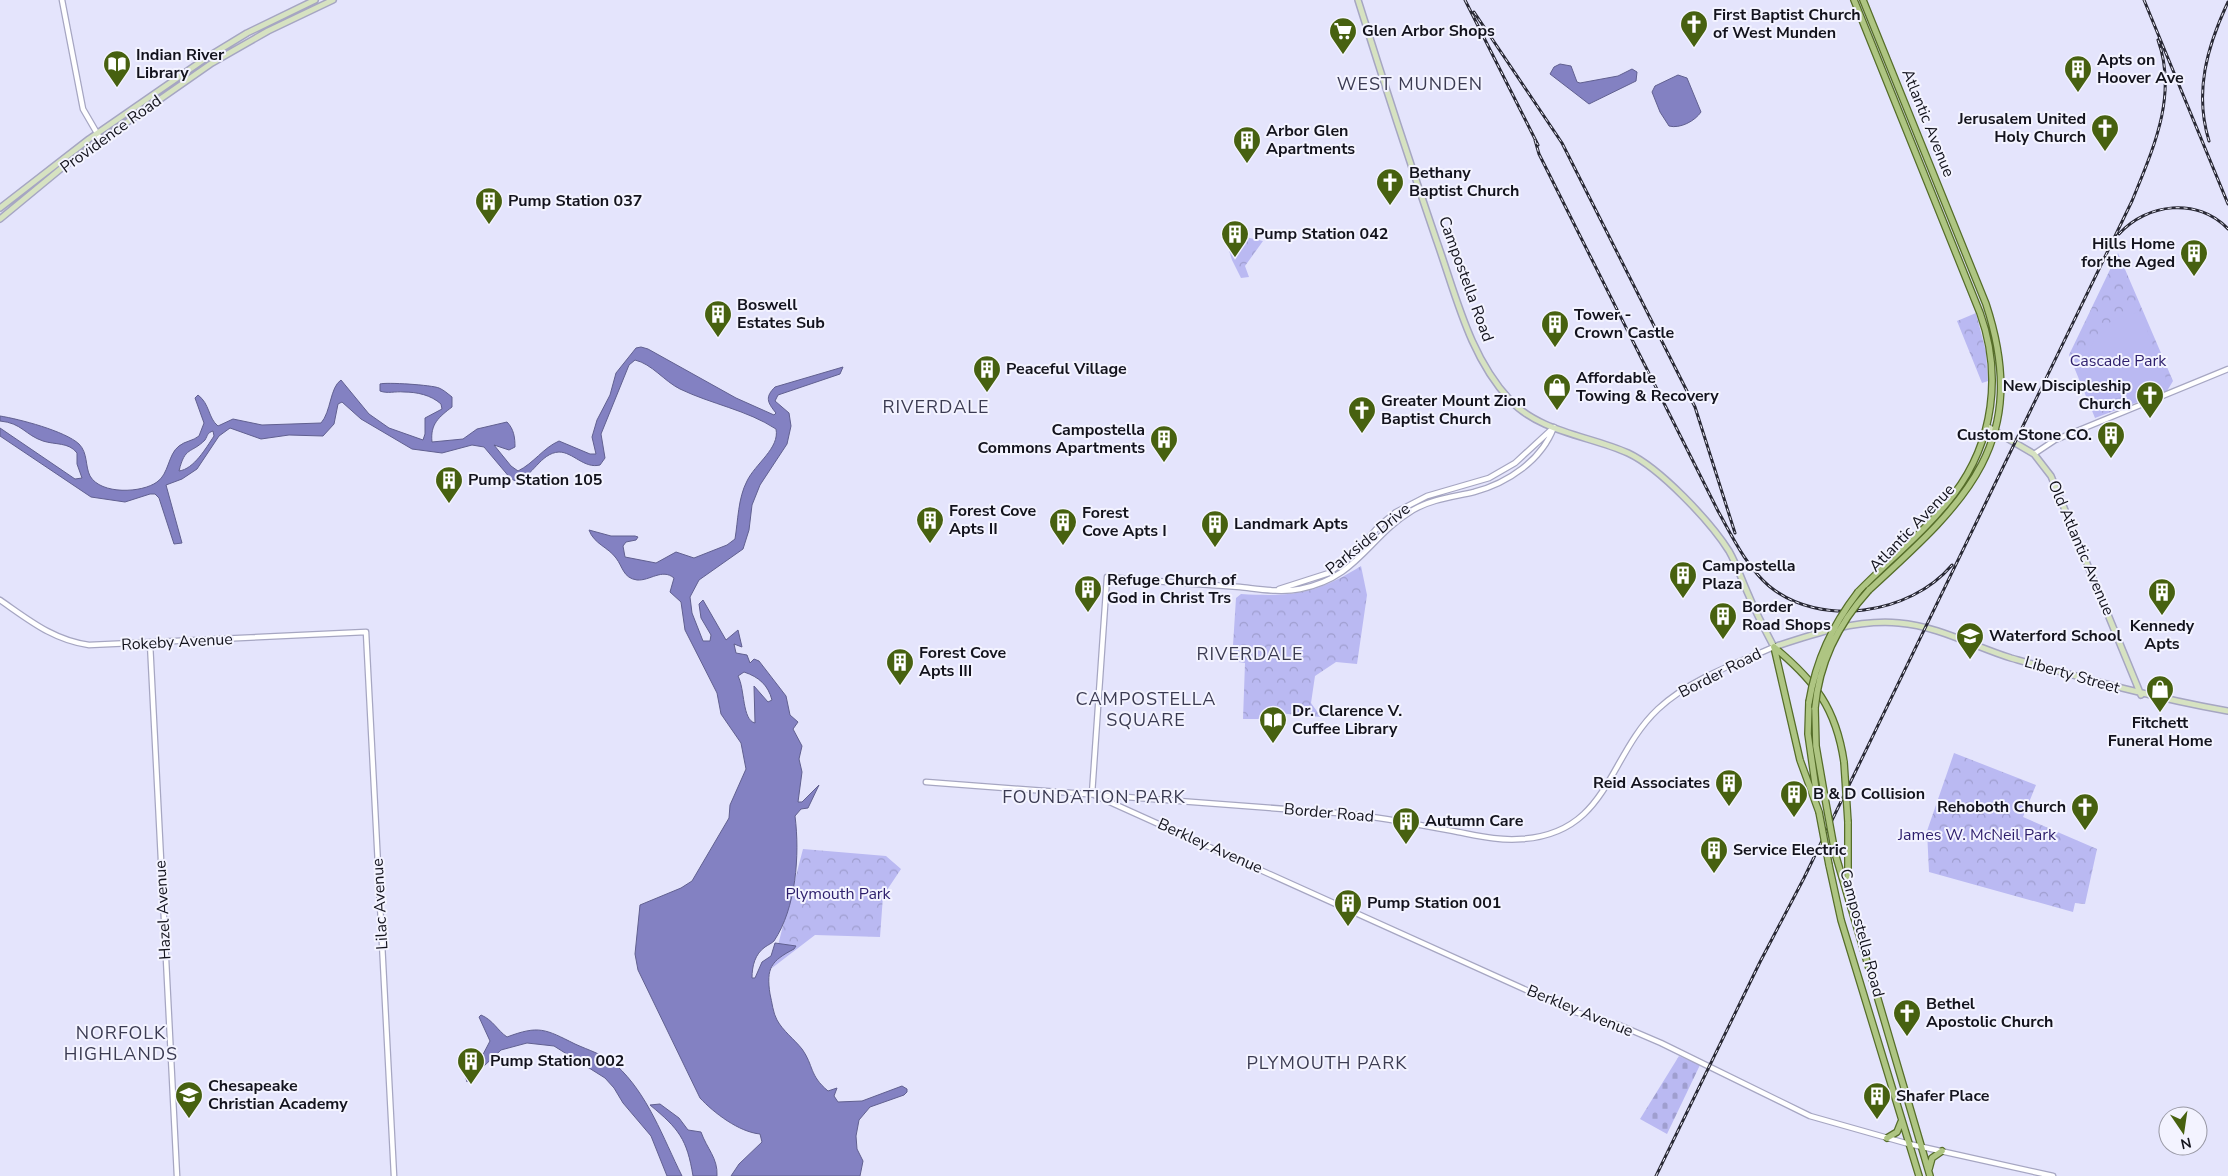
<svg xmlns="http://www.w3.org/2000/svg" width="2228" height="1176" font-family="'Nunito Sans',sans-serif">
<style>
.forest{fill:url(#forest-crowns)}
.cemetery{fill:url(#cemetery-stones)}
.pitch{fill:#bab9f2}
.water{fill:#8381c2;stroke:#616090;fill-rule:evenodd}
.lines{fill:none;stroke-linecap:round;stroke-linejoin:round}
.tertiary-casing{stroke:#a6a6c2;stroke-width:7}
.secondary-casing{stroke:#a6a6c2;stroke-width:8}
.primary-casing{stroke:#556d29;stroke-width:8}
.tertiary{stroke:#fff;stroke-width:4.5}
.secondary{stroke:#d6e2c1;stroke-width:5}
.primary{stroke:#aec582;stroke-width:5.5}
.rail-casing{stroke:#292935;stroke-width:3}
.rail{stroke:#f3f3ff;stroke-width:1;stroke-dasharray:4;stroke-linecap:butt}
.primary-bridge-casing{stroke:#556d29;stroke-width:8;stroke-linecap:butt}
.primary-bridge{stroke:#aec582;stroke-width:5.5}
.labels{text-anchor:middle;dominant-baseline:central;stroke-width:4;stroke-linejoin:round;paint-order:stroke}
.poi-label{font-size:16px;font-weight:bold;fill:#13131d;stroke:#f3f3ff;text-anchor:start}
.street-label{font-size:16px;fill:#13131d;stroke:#f3f3ff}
.park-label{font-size:16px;fill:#2d1e6c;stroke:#f3f3ff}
.neighbourhood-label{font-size:18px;letter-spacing:1px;fill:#3b3b52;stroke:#f3f3ff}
</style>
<defs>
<pattern id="forest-crowns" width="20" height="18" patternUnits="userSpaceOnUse" patternTransform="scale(1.25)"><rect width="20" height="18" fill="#bab9f2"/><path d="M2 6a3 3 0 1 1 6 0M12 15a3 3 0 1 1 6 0" fill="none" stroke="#9f9ecf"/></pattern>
<pattern id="cemetery-stones" width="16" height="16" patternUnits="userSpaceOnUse" patternTransform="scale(1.25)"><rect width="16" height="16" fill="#bab9f2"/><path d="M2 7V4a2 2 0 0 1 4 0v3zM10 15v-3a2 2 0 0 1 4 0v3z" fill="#9f9ecf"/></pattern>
</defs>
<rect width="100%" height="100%" fill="#e4e4fc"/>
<path class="forest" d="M1222,228L1241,236L1263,241L1245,266L1249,277L1241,278L1232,260Z
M2118,253L2173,381L2167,391L2095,418L2069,355Z
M1976,313L1986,352L1988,381L1982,383L1957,321Z
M1361,566L1367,595L1357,664L1336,662L1315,676L1311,703L1321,717L1277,713L1267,719H1243L1245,663L1232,661L1236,598L1241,594C1293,597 1316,594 1361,566Z
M1954,753L2036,785L2023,817L2097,849L2085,904L2075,903L2073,912L1929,872L1927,831Z
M803,849L886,856L901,869L883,896L880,937L815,935L772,968Z"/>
<path class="cemetery" d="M1679,1056L1700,1065L1667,1134L1640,1119Z"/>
<path class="pitch" d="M2140,312L2166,378L2163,387L2098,403C2074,384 2087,339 2108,324C2117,317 2129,314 2140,312Z"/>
<path class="water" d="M1560,64L1571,66L1577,82L1580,83L1618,76L1632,69L1637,72L1636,81L1589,104L1550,74L1554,67Z
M1678,75L1687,78L1701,112C1695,121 1680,129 1669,126L1660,112L1652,92L1655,86Z
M641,347L648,349L736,398L774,415L776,413C767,402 765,397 775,387L843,367L840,374L778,395L775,401L789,413L791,426L787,444L760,485L752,505L749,530L743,549L699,580L690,597L692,613L703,641H710L711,635L701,618L699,604L703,600L726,640L738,630L742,647L734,644L736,653L747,655L750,663L754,659L759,661L786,696L790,715L798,722L793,729L802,746L799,759L802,772L798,802H802L819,785L808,808L801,809L795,816C800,855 796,908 774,941C772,943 768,945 765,947C755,954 752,966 752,978H755L762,962L771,956L775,943L796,946L794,949C771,961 766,968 770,994C772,1002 773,1013 777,1020C783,1031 794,1039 802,1049C814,1066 809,1075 828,1091L837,1088L834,1096L838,1102L862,1101L902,1086L907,1089V1092L904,1095L870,1107L859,1120L856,1136L857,1149L863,1161L860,1176H731L739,1164L762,1142L760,1134C739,1132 714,1113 700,1098L638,970L635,954L640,905L681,888L692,881L729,818L730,805L746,769L741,743L721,714L717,693L685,630L681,602L670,592L674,578C662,568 650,581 637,580C623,578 623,567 616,558C608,547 594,544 589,530L611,536H635L638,537L636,540L626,542L623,546L625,557L656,563L676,552L694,558L727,545L735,539C738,521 738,498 747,481C755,464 780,448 776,429C747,410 711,404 680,389C664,381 652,364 635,360L629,365L601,434L605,458L600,465C584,469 573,452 559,452C540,453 533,477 516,481L511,479L484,447L472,445L442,453L412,449L361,419L342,402L338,404L334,424L323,436L289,435L261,439L230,428L219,436L197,469L182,479L166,485L182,543L174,544L159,498L155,494H150L125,502L91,497L0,436V428L75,479L82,478L77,464V453C69,442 55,445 43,441C25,435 22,423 0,421V416C19,419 65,431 79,444C88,453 85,466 90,476C101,495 142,493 157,482C169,474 168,454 179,446C185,441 193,441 199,436L204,423L195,398L198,395C210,404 208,418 218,426L233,419L262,425L321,423C331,412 330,387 341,380L369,414L389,428L423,440L425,434V418L442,409L441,404C431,395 417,392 404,392C395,391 388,394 380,391V384C386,382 432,385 439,388C444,390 448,394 452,397V407C439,417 430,424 432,442L463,439L477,429L507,422C514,429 515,438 515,447L509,450L494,445L511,466L518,471C534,463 543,448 559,441L590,454H596L592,437L597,420L610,395L616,373L636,348ZM213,431L214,436C206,448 194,469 179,471C185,446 191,454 205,440C208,435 207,433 213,431ZM744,672C759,677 768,685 772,700L768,702L754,686L755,723C742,720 745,689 738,676Z
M481,1015C493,1020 497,1030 507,1037C539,1025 545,1029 575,1044C588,1050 605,1055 616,1065C648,1094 663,1138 682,1176H667L651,1136L623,1103L614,1088L605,1078L554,1046L527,1043L501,1050L467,1082L465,1075L478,1064L490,1041L479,1017Z
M660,1104L679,1118L688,1130L701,1132C707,1149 718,1158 717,1176H693C687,1139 679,1129 650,1105Z"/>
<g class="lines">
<g class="tertiary-casing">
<path id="tertiary" d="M62,0L83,109L101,140
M2034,454L2055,440L2228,369
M1279,589L1329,573L1356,552L1379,526L1396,512L1427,496L1489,478L1515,463L1553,428
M0,600C29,620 53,640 89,645L366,632L394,1176
M150,643L177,1176
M926,782L1338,813C1379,816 1418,825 1458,832C1479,836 1500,841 1522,839C1609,833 1607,757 1658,709C1689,680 1734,664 1774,647
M1092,794L1575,1012L1619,1025L1661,1043L1810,1116L1909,1144L2053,1176
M1092,794L1107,577C1151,581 1195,584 1240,587C1259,589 1281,593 1300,589C1358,578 1368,537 1413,510C1432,499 1453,497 1474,492C1508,483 1542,460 1554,427"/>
</g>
<g class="secondary-casing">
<path id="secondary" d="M1358,0C1383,80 1409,160 1436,239C1456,295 1469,356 1510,400C1539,432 1590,436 1628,453C1660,468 1710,521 1729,551C1737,565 1742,581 1749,596C1756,613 1765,630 1774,647C1813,634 1857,619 1899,623C1938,626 1975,647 2011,658C2083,678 2154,698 2228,711
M0,208L89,139L206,58L247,33L315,0
M0,219L63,167L212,63L268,31L333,0
M1988,427L2034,454L2051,476L2141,695"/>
</g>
<g class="primary-casing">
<path id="primary" d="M1854,0L1980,313C2002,374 1994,441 1954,494C1927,530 1889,560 1858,592
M1863,0L1986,304C2032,444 1964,503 1869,590
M1774,647L1800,760L1819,812
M1774,647C1815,681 1836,708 1844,762
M1809,702L1808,734L1817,797
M1815,708L1816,746L1825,798
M1835,853L1930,1176
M1829,865L1841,920L1919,1176
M1848,895V822
M1887,1138L1897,1132L1901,1122
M1929,1169L1932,1158L1942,1151"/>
</g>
<use href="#tertiary" class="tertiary"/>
<use href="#secondary" class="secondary"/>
<use href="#primary" class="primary"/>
<g class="rail-casing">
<path id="rail" d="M1465,0L1538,145
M2144,0L2228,204
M1474,12L1562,143L1695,407L1735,533
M1535,140L1539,154L1718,511C1732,536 1746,566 1769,586C1820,628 1910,615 1952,565
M2209,141C2194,92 2207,47 2228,2
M2119,234C2147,203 2198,197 2228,229
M1656,1176L1760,962L1804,878L2132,201C2153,149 2178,96 2158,40"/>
</g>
<use href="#rail" class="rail"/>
<g class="primary-bridge-casing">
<path id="primary-bridge" d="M1809,702C1816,660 1832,626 1858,592
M1815,708C1819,663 1839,623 1869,590
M1844,762L1848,822
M1825,798L1835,853
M1819,812L1829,865"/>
</g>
<use href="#primary-bridge" class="primary-bridge"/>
</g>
<defs>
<g id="church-pin" transform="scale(1.4375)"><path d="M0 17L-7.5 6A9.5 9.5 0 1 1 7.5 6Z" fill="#476110" stroke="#f3f3ff"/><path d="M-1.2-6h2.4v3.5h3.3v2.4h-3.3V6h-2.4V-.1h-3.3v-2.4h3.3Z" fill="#fff"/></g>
<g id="supermarket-pin" transform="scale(1.4375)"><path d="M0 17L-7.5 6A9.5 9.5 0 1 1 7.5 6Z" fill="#476110" stroke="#f3f3ff"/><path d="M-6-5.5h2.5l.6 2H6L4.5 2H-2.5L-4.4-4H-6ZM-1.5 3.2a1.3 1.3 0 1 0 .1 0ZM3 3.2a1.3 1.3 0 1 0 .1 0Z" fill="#fff"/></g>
<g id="library-pin" transform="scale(1.4375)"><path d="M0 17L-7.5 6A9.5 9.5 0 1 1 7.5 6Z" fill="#476110" stroke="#f3f3ff"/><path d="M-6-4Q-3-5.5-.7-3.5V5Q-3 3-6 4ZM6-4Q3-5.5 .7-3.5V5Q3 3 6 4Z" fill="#fff"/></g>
<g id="building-pin" transform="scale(1.4375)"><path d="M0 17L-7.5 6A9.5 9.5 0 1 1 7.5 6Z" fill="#476110" stroke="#f3f3ff"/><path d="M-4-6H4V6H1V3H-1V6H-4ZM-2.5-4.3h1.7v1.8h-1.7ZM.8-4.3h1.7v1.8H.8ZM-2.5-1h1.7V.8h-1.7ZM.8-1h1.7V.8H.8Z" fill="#fff"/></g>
<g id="shop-pin" transform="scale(1.4375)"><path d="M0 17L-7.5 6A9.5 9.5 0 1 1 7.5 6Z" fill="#476110" stroke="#f3f3ff"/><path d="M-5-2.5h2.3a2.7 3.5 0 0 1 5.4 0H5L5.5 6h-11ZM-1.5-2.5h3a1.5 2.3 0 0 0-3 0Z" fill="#fff"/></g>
<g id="school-pin" transform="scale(1.4375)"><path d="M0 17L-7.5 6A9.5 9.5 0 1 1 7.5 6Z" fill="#476110" stroke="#f3f3ff"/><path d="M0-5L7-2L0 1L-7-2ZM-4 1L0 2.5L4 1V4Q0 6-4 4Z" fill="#fff"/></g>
</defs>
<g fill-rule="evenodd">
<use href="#church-pin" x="1694" y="24"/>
<use href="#supermarket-pin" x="1343" y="31"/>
<use href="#library-pin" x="117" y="64"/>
<use href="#building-pin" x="2078" y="69"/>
<use href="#church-pin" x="2105" y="128"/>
<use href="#building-pin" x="1247" y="140"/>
<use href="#church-pin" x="1390" y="182"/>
<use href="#building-pin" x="489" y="201"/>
<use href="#building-pin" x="1235" y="234"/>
<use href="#building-pin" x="2194" y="253"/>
<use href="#building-pin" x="718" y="314"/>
<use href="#building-pin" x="1555" y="324"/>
<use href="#building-pin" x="987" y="369"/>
<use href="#shop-pin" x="1557" y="387"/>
<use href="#church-pin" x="2150" y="395"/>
<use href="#church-pin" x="1362" y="410"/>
<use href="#building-pin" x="2111" y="435"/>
<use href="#building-pin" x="1164" y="439"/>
<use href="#building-pin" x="449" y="480"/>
<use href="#building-pin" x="930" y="520"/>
<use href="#building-pin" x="1063" y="522"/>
<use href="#building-pin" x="1215" y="524"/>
<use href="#building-pin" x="1683" y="575"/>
<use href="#building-pin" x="1088" y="589"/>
<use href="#building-pin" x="2162" y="592"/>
<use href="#building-pin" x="1723" y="616"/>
<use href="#school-pin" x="1970" y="636"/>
<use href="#building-pin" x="900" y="662"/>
<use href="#shop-pin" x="2160" y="689"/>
<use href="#library-pin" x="1273" y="720"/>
<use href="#building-pin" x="1729" y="783"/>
<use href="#building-pin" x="1794" y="794"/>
<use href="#church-pin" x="2085" y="807"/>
<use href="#building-pin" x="1406" y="821"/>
<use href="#building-pin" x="1714" y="850"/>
<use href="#building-pin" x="1348" y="903"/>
<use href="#church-pin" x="1907" y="1013"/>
<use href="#building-pin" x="471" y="1061"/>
<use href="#school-pin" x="189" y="1095"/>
<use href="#building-pin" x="1877" y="1096"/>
</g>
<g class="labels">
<g class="poi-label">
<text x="1713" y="15">First Baptist Church<tspan x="1713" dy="18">of West Munden</tspan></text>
<text x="1362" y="31">Glen Arbor Shops</text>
<text x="136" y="55">Indian River<tspan x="136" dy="18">Library</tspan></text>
<text x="2097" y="60">Apts on<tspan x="2097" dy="18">Hoover Ave</tspan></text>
<text x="2086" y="119" text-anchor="end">Jerusalem United<tspan x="2086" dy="18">Holy Church</tspan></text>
<text x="1266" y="131">Arbor Glen<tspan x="1266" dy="18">Apartments</tspan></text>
<text x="1409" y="173">Bethany<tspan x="1409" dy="18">Baptist Church</tspan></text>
<text x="508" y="201">Pump Station 037</text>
<text x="1254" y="234">Pump Station 042</text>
<text x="2175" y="244" text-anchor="end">Hills Home<tspan x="2175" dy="18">for the Aged</tspan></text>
<text x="737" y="305">Boswell<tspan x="737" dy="18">Estates Sub</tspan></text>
<text x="1574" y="315">Tower -<tspan x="1574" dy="18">Crown Castle</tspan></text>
<text x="1006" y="369">Peaceful Village</text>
<text x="1576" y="378">Affordable<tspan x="1576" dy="18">Towing &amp; Recovery</tspan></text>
<text x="2131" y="386" text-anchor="end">New Discipleship<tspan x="2131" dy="18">Church</tspan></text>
<text x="1381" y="401">Greater Mount Zion<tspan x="1381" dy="18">Baptist Church</tspan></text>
<text x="1145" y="430" text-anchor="end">Campostella<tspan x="1145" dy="18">Commons Apartments</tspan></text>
<text x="2092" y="435" text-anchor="end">Custom Stone CO.</text>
<text x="468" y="480">Pump Station 105</text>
<text x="949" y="511">Forest Cove<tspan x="949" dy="18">Apts II</tspan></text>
<text x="1082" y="513">Forest<tspan x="1082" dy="18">Cove Apts I</tspan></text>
<text x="1234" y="524">Landmark Apts</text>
<text x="1702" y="566">Campostella<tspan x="1702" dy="18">Plaza</tspan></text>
<text x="1107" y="580">Refuge Church of<tspan x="1107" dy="18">God in Christ Trs</tspan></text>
<text x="1742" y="607">Border<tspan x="1742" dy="18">Road Shops</tspan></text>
<text x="2162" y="626" text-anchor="middle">Kennedy<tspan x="2162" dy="18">Apts</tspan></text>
<text x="1989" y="636">Waterford School</text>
<text x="919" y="653">Forest Cove<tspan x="919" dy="18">Apts III</tspan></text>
<text x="1292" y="711">Dr. Clarence V.<tspan x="1292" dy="18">Cuffee Library</tspan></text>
<text x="2160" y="723" text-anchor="middle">Fitchett<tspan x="2160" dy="18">Funeral Home</tspan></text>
<text x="1710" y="783" text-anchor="end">Reid Associates</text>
<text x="1813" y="794">B &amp; D Collision</text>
<text x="2066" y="807" text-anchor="end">Rehoboth Church</text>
<text x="1425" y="821">Autumn Care</text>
<text x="1733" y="850">Service Electric</text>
<text x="1367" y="903">Pump Station 001</text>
<text x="1926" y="1004">Bethel<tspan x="1926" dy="18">Apostolic Church</tspan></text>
<text x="490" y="1061">Pump Station 002</text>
<text x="208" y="1086">Chesapeake<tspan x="208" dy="18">Christian Academy</tspan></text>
<text x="1896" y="1096">Shafer Place</text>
</g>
<g class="street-label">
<text transform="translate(1928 123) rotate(68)">Atlantic Avenue</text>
<text transform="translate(111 134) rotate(-36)">Providence Road</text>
<text transform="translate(1466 279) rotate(70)">Campostella Road</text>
<text transform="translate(1912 528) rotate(-46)">Atlantic Avenue</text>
<text transform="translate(1368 539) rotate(-39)">Parkside Drive</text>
<text transform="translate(2081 548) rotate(67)">Old Atlantic Avenue</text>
<text transform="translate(177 642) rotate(-3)">Rokeby Avenue</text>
<text transform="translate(1720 673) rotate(-27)">Border Road</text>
<text transform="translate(2072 675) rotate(16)">Liberty Street</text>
<text transform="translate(1329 813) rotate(5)">Border Road</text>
<text transform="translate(1210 846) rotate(24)">Berkley Avenue</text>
<text transform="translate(380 904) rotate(-93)">Lilac Avenue</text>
<text transform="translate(163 910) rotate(-93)">Hazel Avenue</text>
<text transform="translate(1862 933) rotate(75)">Campostella Road</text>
<text transform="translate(1580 1011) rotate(22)">Berkley Avenue</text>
</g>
<g class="park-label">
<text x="2118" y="361">Cascade Park</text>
<text x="1977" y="835">James W. McNeil Park</text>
<text x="838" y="894">Plymouth Park</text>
</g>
<g class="neighbourhood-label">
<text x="1410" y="84">WEST MUNDEN</text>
<text x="936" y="407">RIVERDALE</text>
<text x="1250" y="654">RIVERDALE</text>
<text x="1146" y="699">CAMPOSTELLA<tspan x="1146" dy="21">SQUARE</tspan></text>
<text x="1094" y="797">FOUNDATION PARK</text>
<text x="121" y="1033">NORFOLK<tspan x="121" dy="21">HIGHLANDS</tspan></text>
<text x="1327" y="1063">PLYMOUTH PARK</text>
</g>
</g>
<g transform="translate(2183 1131) rotate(167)"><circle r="24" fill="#f3f3ff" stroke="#9999a5"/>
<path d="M0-4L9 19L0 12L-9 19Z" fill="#476110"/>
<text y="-8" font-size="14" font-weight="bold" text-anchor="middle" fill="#13131d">N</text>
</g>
</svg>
